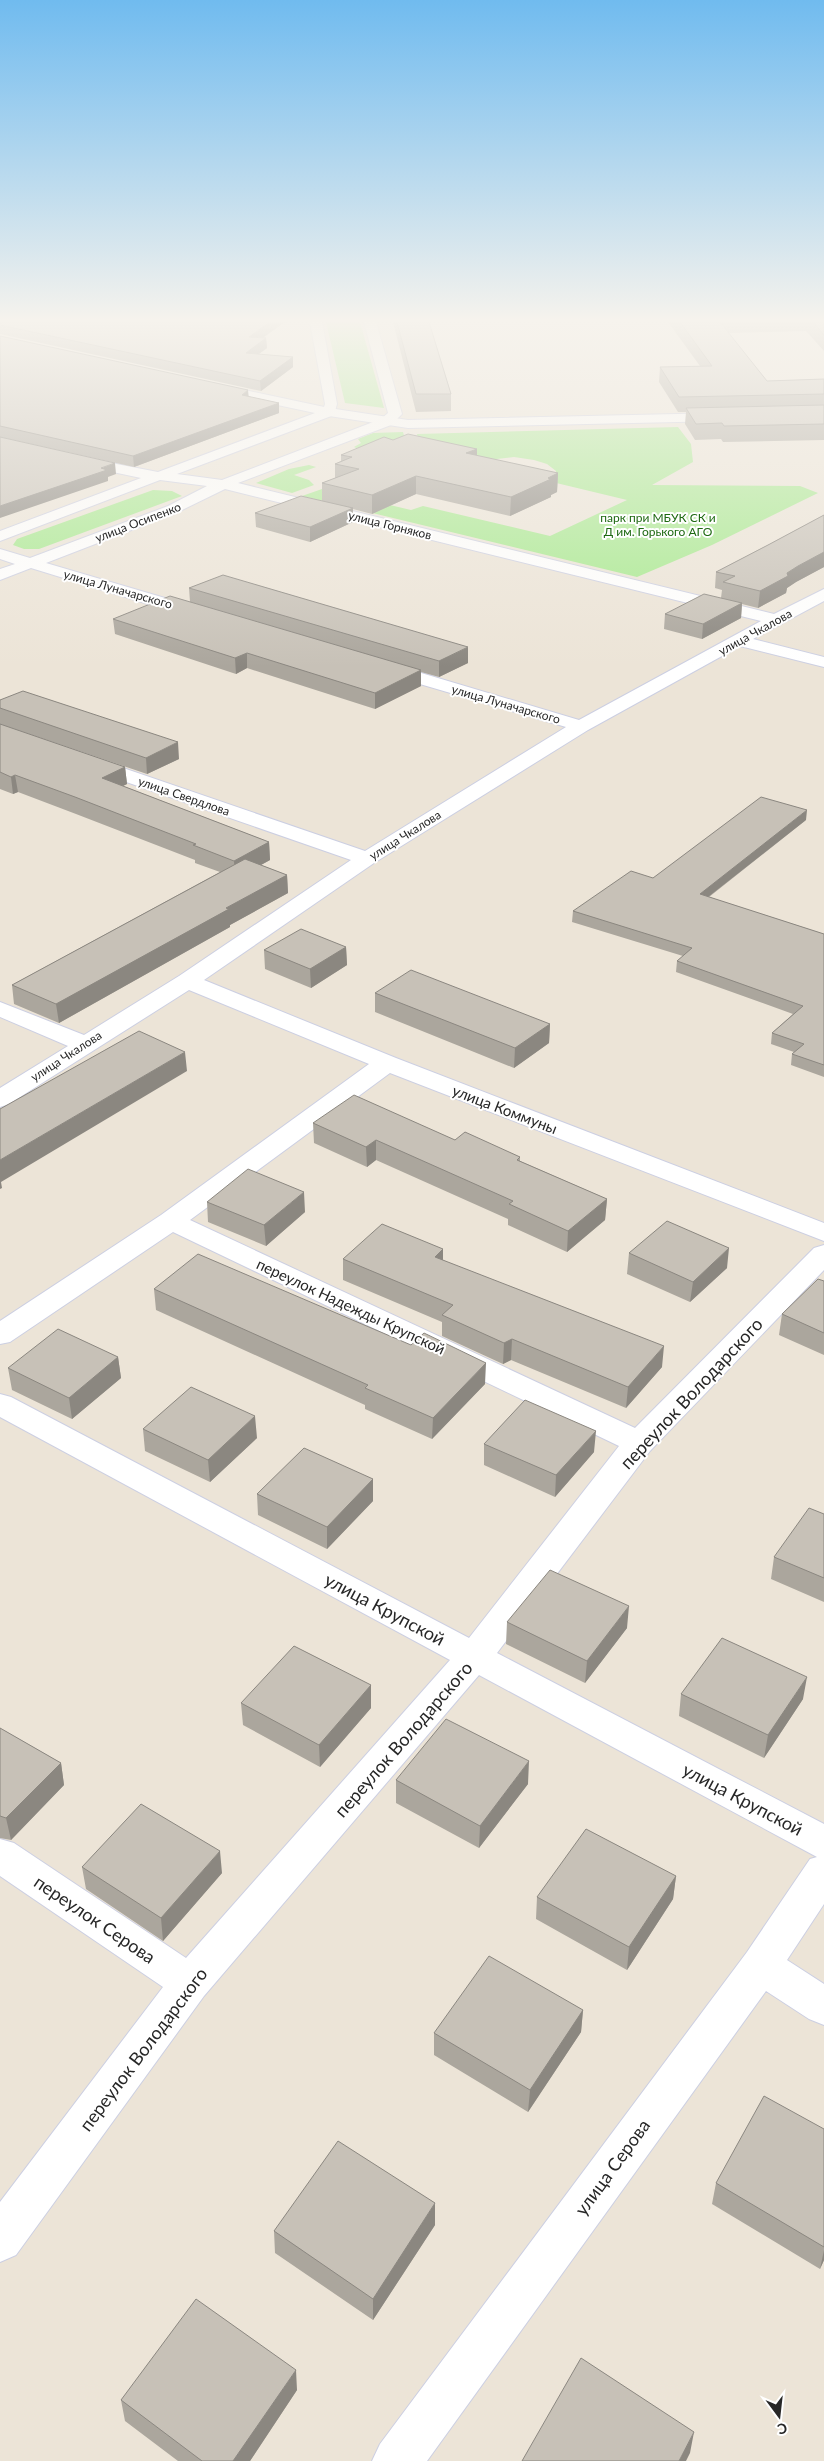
<svg xmlns="http://www.w3.org/2000/svg" width="824" height="2461" font-family="Lato,sans-serif">
<style>
.green{fill:#a6e98d}
.lines{fill:none;stroke-linecap:round;stroke-linejoin:round}
.street-casing{stroke:#cccfe2;stroke-width:2}
.secondary-casing{stroke:#cccfe2;stroke-width:2}
.street{fill:#fff;fill-rule:evenodd}
.secondary{fill:#fff;fill-rule:evenodd}
.wall{fill:#aba69d}
.shaded-wall{fill:#8b8780}
.building{fill:#c7c1b7;stroke:#8b8780}
.labels{text-anchor:middle;dominant-baseline:central;stroke-width:4;stroke-linejoin:round;paint-order:stroke}
.far-park-label{font-size:12px;fill:#1e6912;stroke:#fff}
.far-street-label{font-size:12px;fill:#272727;stroke:#fff}
.street-label{font-size:15px;fill:#272727;stroke:#fff}
.near-street-label{font-size:18px;fill:#272727;stroke:#fff}
</style>
<rect width="100%" height="100%" fill="#ece4d7"/>
<path class="green" d="M326,322H360L384,408L345,403Z
M678,427L691,444L693,462L652,485L800,486L818,493L712,545L637,577L302,496L322,489L411,510L423,506L550,536L627,500L548,481L555,476L556,471L547,464L534,460L514,457L479,461L420,449L417,434Z
M403,432L406,442L359,449L354,447L361,443L358,439L373,433Z
M309,465L316,467L294,475L309,480L314,485L292,493L256,483L289,469Z
M153,490L172,491L182,496L39,549H24L13,545L17,539Z"/>
<g class="lines">
<g class="street-casing">
<path id="street" d="M310,322H322L337,404L334,415L177,474L222,480L381,419L388,413L364,322H376L402,414L391,425L238,483L774,614L824,589V601L753,639L824,657V667L740,646L588,730L374,863L204,980L396,1058L824,1223V1241L390,1073L190,1220L635,1428L814,1248L824,1245V1270L650,1451L497,1653L824,1824V1904L787,1960L824,1984V2025L809,2019L766,1991L427,2461H372L380,2444L747,1952L810,1859L817,1857L479,1675L204,1996L16,2255L0,2262V2202L163,1987L0,1876V1839L14,1843L186,1958L450,1660L0,1417V1394L11,1397L469,1638L619,1446L173,1232L10,1342L0,1344V1321L161,1215L369,1064L189,990L9,1104L0,1107V1088L68,1046L0,1017V1002L84,1035L179,976L351,860L83,767L80,763L83,759H97L365,851L566,727L379,672L376,668L379,664H391L579,720L761,621L225,489L178,512L46,563L199,608L201,612L199,616H187L31,568L0,580V569L15,564L0,559V549L30,558L168,506L207,486L160,480L0,541V531L141,478L75,464L73,461L75,458L80,457L158,472L323,410L325,404Z"/>
</g>
<g class="secondary-casing">
<path id="secondary" d="M212,383L329,408L408,420L723,413L730,417L723,421L408,428L329,416L208,390L206,387L208,384Z"/>
</g>
<use href="#street" class="street"/>
<use href="#secondary" class="secondary"/>
</g>
<path class="wall" d="M0,322L266,338L267,348L259,354L293,357V367L261,391L0,334Z
M393,322H429L451,394V411L416,412Z
M668,322H824V351L806,331L728,333L767,381L824,379V440L723,442L721,439L695,440L685,424L686,412H678L659,382L660,367L700,366Z
M0,336L249,396L279,413L134,467L0,437Z
M341,455L477,456L558,473L557,492L551,495V497L510,516L416,494L372,514L353,509V522L310,542L256,527L255,513L322,501V483L335,478V464L341,461Z
M824,515V567L796,582L787,588L786,593L758,608L742,604L741,618L702,639L664,629L665,614L721,598L722,590L715,588L716,572L768,545Z
M189,588L468,663L439,677L421,672V686L375,709L247,668L236,674L115,634L113,619L190,602Z
M0,700L179,759L147,774L0,724L125,767L127,784L123,786L269,842L270,860L261,865L287,875L288,893L230,925V927L59,1023L14,1004L12,985L220,872L195,863V860L76,814L18,792L13,794L0,789Z
M806,820L709,897L824,934V1077L791,1065L792,1054L794,1052L771,1044L772,1033L793,1014L676,972L677,961L683,956L572,922L573,911L653,878Z
M346,947L347,965L311,988L265,969L264,950Z
M375,993L550,1024L549,1043L514,1068L375,1012Z
M313,1123L455,1140L520,1157V1161L607,1199L605,1220L567,1252L508,1225V1219L376,1160L367,1167L314,1143Z
M207,1202L305,1212L266,1246L208,1222Z
M629,1253L727,1268L690,1302L627,1274Z
M343,1259L443,1260L662,1367L626,1408L511,1360L503,1364L442,1336V1322L343,1280Z
M824,1281V1355L779,1335L782,1314Z
M154,1289L485,1384L432,1439L365,1409V1405L156,1310Z
M118,1357L121,1378L72,1419L12,1390L8,1368Z
M143,1429L257,1438L210,1482L145,1451Z
M484,1444L594,1452L555,1497L484,1465Z
M373,1479V1501L327,1549L258,1515L257,1494Z
M824,1514V1602L771,1579L774,1557Z
M507,1622L627,1628L585,1683L506,1644Z
M371,1685V1708L320,1767L243,1725L241,1703Z
M681,1694L803,1699L764,1758L679,1716Z
M0,1728L61,1763L64,1785L11,1840L0,1838Z
M396,1780L528,1784L479,1848L396,1803Z
M82,1867L222,1873L163,1941L86,1889Z
M676,1876L673,1899L627,1970L536,1919L537,1897Z
M583,2010L581,2032L528,2112L434,2055V2033Z
M824,2129V2260L820,2269L712,2204L716,2183Z
M435,2225L373,2320L275,2253L274,2231Z
M297,2390L250,2461H178L125,2421L121,2400Z"/>
<path class="shaded-wall" d="M270,322H285L250,347L249,337Z
M266,338L267,348L246,363V353Z
M293,357V367L261,391L260,381Z
M248,390L249,400L242,395Z
M279,403V413L134,467L133,456Z
M477,449V467L466,453Z
M115,463L116,474L108,477V481L0,518V506Z
M558,473L557,492L551,495V497L510,516L511,497Z
M416,476V494L372,514V495Z
M353,508V522L310,542V527Z
M824,552V567L796,582L787,588L786,593L758,608L760,591L798,566Z
M742,603L741,618L702,639L703,624Z
M468,647V663L439,677V661Z
M247,653V668L236,674L235,658Z
M421,670V686L375,709V693Z
M178,742L179,759L147,774L146,758Z
M125,767L127,784L104,795L102,778Z
M15,775L18,792L13,794L11,777Z
M807,810L806,820L699,904L700,894Z
M269,842L270,860L235,879L234,861Z
M287,875L288,893L230,925V927L59,1023L56,1004L226,908Z
M346,947L347,965L311,988L310,969Z
M550,1024L549,1043L514,1068L515,1048Z
M185,1052L187,1071L1,1182L2,1188L0,1189V1160Z
M376,1140V1160L367,1167L366,1147Z
M304,1192L305,1212L266,1246L264,1225Z
M607,1199L605,1220L567,1252L568,1231Z
M729,1248L727,1268L690,1302L693,1282Z
M443,1249V1269L435,1257Z
M512,1339L511,1360L503,1364L504,1343Z
M664,1346L662,1367L626,1408L628,1387Z
M118,1357L121,1378L72,1419L69,1398Z
M486,1363L485,1384L432,1439L433,1418Z
M255,1416L257,1438L210,1482L208,1460Z
M596,1431L594,1452L555,1497L556,1475Z
M373,1479V1501L327,1549V1527Z
M629,1606L627,1628L585,1683L587,1661Z
M807,1677L803,1699L764,1758L768,1735Z
M371,1685V1708L320,1767L319,1745Z
M529,1761L528,1784L479,1848L480,1826Z
M61,1763L64,1785L11,1840L6,1818Z
M220,1851L222,1873L163,1941L161,1918Z
M676,1876L673,1899L627,1970L629,1947Z
M583,2010L581,2032L528,2112L530,2090Z
M435,2203V2225L373,2320V2299Z
M824,2250V2260L820,2269Z
M296,2370L297,2390L250,2461H233Z
M694,2432L690,2453L686,2461H679Z"/>
<path class="building" d="M0,322H270L249,337L266,338L246,353L293,357L260,381L0,325Z
M397,322H429L451,394H416Z
M680,322H720L767,381L824,379V394L679,397L660,367L712,366Z
M813,322H824V335Z
M0,336L248,390L242,395L279,403L133,456L0,426Z
M824,405V424L724,426L722,423L696,424L686,408Z
M408,434L477,449L466,453L558,473L548,478L551,479L511,497L416,476L372,495L322,483L359,469L335,464L352,457L341,455L384,437L393,440Z
M0,437L115,463L101,468L107,470L0,506Z
M301,496L353,508L310,527L255,513Z
M824,515V552L798,566L787,573L788,576L760,591L723,582L735,576L716,572L768,545Z
M223,575L468,647L439,661L189,588Z
M704,594L742,603L703,624L665,614Z
M170,596L421,670L375,693L247,653L235,658L113,619Z
M23,691L178,742L146,758L0,708V700Z
M0,724L125,767L102,778L269,842L234,861L193,845L196,844L75,797L15,775L11,777L0,772Z
M761,797L807,810L700,894L824,934V1065L792,1054L804,1044L772,1033L803,1006L677,961L692,948L573,911L631,871L653,878Z
M245,859L287,875L226,908L229,909L56,1004L12,985Z
M301,929L346,947L310,969L264,950Z
M411,970L550,1024L515,1048L375,993Z
M139,1031L185,1052L0,1160V1109Z
M354,1095L455,1140L465,1132L520,1157L517,1160L607,1199L568,1231L509,1204L513,1201L376,1140L366,1147L313,1123Z
M248,1169L304,1192L264,1225L207,1202Z
M667,1221L729,1248L693,1282L629,1253Z
M382,1224L443,1249L435,1257L664,1346L628,1387L512,1339L504,1343L442,1315L453,1305L343,1259Z
M198,1254L411,1345L424,1333L486,1363L433,1418L365,1388L368,1385L154,1289Z
M818,1279L824,1281V1333L782,1314Z
M58,1329L118,1357L69,1398L8,1368Z
M191,1387L255,1416L208,1460L143,1429Z
M525,1400L596,1431L556,1475L484,1444Z
M304,1448L373,1479L327,1527L257,1494Z
M809,1508L824,1514V1578L774,1557Z
M550,1570L629,1606L587,1661L507,1622Z
M722,1638L807,1677L768,1735L681,1694Z
M294,1646L371,1685L319,1745L241,1703Z
M446,1719L529,1761L480,1826L396,1780Z
M0,1728L61,1763L6,1818L0,1816Z
M141,1804L220,1851L161,1918L82,1867Z
M586,1829L676,1876L629,1947L537,1897Z
M489,1956L583,2010L530,2090L434,2033Z
M764,2096L824,2129V2247L716,2183Z
M338,2141L435,2203L373,2299L274,2231Z
M196,2299L296,2370L233,2461H202L121,2400Z
M581,2358L694,2432L679,2461H522Z"/>
<linearGradient id="sky" x2="0" y2="1"><stop stop-color="#70bbef"/><stop offset="0.48" stop-color="#f6f3ed"/><stop offset="1" stop-color="#f6f3ed" stop-opacity="0"/></linearGradient>
<rect width="824" height="667" fill="url(#sky)"/>
<g class="labels">
<g class="far-park-label">
<text x="658" y="517">парк при МБУК СК и<tspan x="658" dy="14">Д им. Горького АГО</tspan></text>
</g>
<g class="far-street-label">
<text transform="translate(138 522) rotate(-21)">улица Осипенко</text>
<text transform="translate(390 525) rotate(14)">улица Горняков</text>
<text transform="translate(118 589) rotate(16)">улица Луначарского</text>
<text transform="translate(755 632) rotate(-29)">улица Чкалова</text>
<text transform="translate(506 704) rotate(16)">улица Луначарского</text>
<text transform="translate(184 796) rotate(19)">улица Свердлова</text>
<text transform="translate(405 835) rotate(-32)">улица Чкалова</text>
<text transform="translate(66 1056) rotate(-33)">улица Чкалова</text>
</g>
<g class="street-label">
<text transform="translate(505 1109) rotate(21)">улица Коммуны</text>
<text transform="translate(351 1306) rotate(25)">переулок Надежды Крупской</text>
</g>
<g class="near-street-label">
<text transform="translate(691 1393) rotate(-47)">переулок Володарского</text>
<text transform="translate(385 1609) rotate(28)">улица Крупской</text>
<text transform="translate(403 1739) rotate(-49)">переулок Володарского</text>
<text transform="translate(743 1799) rotate(28)">улица Крупской</text>
<text transform="translate(95 1919) rotate(34)">переулок Серова</text>
<text transform="translate(143 2049) rotate(-53)">переулок Володарского</text>
<text transform="translate(612 2167) rotate(-54)">улица Серова</text>
</g>
</g>
<g transform="translate(779 2416) rotate(165)" stroke="#ffffff" stroke-width="4" paint-order="stroke">
<path d="M0-4L9 19L0 12L-9 19Z" fill="#272727"/>
<text y="-8" font-size="14" font-weight="bold" text-anchor="middle" fill="#272727">С</text>
</g>
</svg>
